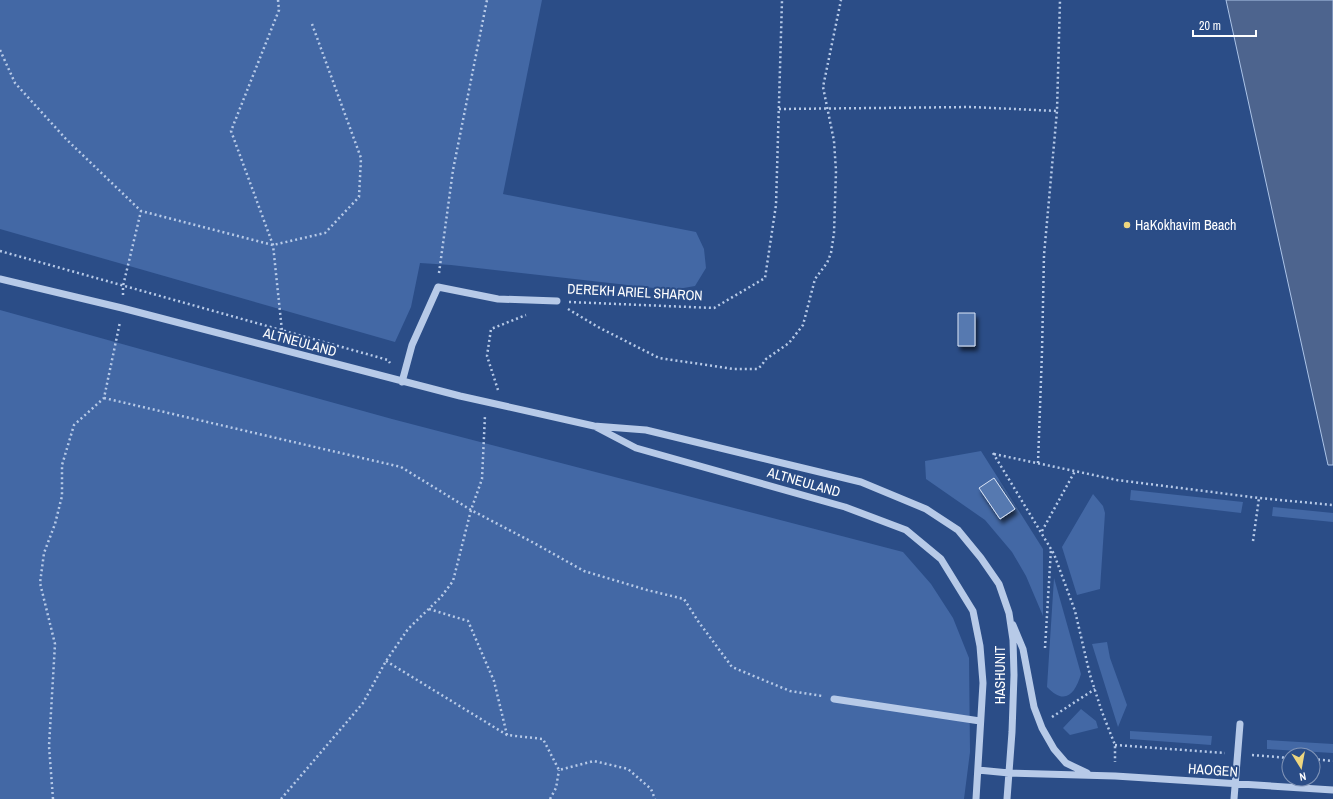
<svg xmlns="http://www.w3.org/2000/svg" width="1333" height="799" font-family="'Archivo Narrow',sans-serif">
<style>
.green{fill:#4368a5}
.water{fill:#4d648e;stroke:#acc4e8}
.building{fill:#5779b0;stroke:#dae5f6;filter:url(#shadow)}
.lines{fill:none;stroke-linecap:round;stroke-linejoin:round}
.path{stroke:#b7cae8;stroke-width:2.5;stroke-dasharray:2 3;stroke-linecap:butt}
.minor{stroke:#b7cae8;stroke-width:7}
.poi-dot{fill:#eed67f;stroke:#2b4d87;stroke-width:1.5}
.labels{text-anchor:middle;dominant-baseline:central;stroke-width:4;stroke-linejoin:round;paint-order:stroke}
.poi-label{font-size:14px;fill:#fff;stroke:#2b4d87;text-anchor:start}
.street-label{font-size:14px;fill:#fff;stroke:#2b4d87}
</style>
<defs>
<filter id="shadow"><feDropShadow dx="2.5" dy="4.5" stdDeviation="2" flood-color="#0009"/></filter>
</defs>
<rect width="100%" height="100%" fill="#2b4d87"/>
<path class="green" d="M0,0H542L503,194L696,232L704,249L706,268L695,286L672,290L451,265L420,263L411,307L395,342L0,229Z
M0,310L392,419L903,552L931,584L953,618L969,658L970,752L964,799H0Z
M981,451L1043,549V616L1026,576L1012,552L985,520L926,479L925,461Z
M1131,490L1243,502L1241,513L1130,500Z
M1093,494L1103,506L1105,513L1100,589L1077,595L1062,547Z
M1273,507L1333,513V522L1272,516Z
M1054,578L1081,674C1075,694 1065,706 1047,687Z
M1107,642L1110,658L1127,705L1118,727L1092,644Z
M1081,709L1096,721L1098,728L1070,735L1063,728Z
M1130,731L1212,736L1211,745L1130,739Z
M1267,740L1333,744V753L1267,749Z"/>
<path class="water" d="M1226,0H1333V465H1328Z"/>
<path class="building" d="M958,313H975V346H958Z
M994,478L1015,509L1000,519L979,488Z"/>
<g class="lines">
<path class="path" d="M278,0L279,10L231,131L273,245L282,331
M0,50L15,83L66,139L141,211L273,245L325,233L359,197L361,158L312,24
M779,109L971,107L1057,111
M0,251L388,360L390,363
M439,273L453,170L487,0
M123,295V286L141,211
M569,302L714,308L765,278L776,205L782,0
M568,309L598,327L659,358L734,369H757L761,366L766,359L789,343L803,325L815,279L827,263L831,253L834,233L836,171L834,141L823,87L841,0
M498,390L487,356L491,329L526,315
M104,398L401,467L471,510L534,543L584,571L647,590L684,599L698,621L732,667L790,691L822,696
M993,453L1054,554L1075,611L1090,675L1102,712L1115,745V762
M994,454L1117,480L1259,498L1333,505
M1038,463L1042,352L1044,255L1057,111L1060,0
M1042,531L1075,471
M1253,541L1259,498
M429,609L468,621L494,681L507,735
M1045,648L1051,549
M386,661L507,735L543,739L559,770L594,761L628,769L651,789L655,799
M1052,717L1095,689
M1115,745L1225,753
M1252,755L1289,758
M1313,759L1333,761
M53,799L49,746L55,644L40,583L44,553L55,524L62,496V465L74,425L104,398L120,322
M281,799L363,703L386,661L408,629L441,597L453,581L471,510L482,479L485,415
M550,799L556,788L559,770"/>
<path class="minor" d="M0,279L122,308L460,396L594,426L646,430L861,482L926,509L958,530L981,558L999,584L1009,613L1013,640L1014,675L1012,732L1007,799
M402,382L412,345L438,287L498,299L557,301
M596,427L636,448L845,507L906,530L941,559L973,611L980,646L983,683L976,799
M1013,625L1023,649L1034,707L1042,728L1054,749L1066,763L1087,773
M834,699L980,721
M978,770L1009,773L1115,776L1333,790
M1234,799L1240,724"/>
</g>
<circle class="poi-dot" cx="1127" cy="225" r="4"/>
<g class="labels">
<g class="poi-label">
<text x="1135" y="225">HaKokhavim Beach</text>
</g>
<g class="street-label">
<text transform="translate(635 292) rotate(3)">DEREKH ARIEL SHARON</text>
<text transform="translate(300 342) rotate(15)">ALTNEULAND</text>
<text transform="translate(804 482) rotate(16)">ALTNEULAND</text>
<text transform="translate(1000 675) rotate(-90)">HASHUNIT</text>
<text transform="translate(1213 770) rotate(4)">HAOGEN</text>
</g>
</g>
<g transform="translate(1301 767) rotate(169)"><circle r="19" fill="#2b4d87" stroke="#8094b7"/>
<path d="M0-3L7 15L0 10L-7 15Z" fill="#eed67f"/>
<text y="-6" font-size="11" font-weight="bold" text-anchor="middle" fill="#ffffff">N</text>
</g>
<path d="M1193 30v6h63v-6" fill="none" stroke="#ffffff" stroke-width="2"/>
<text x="1199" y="30" font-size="12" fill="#ffffff" stroke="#2b4d87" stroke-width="3" paint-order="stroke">20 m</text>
</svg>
